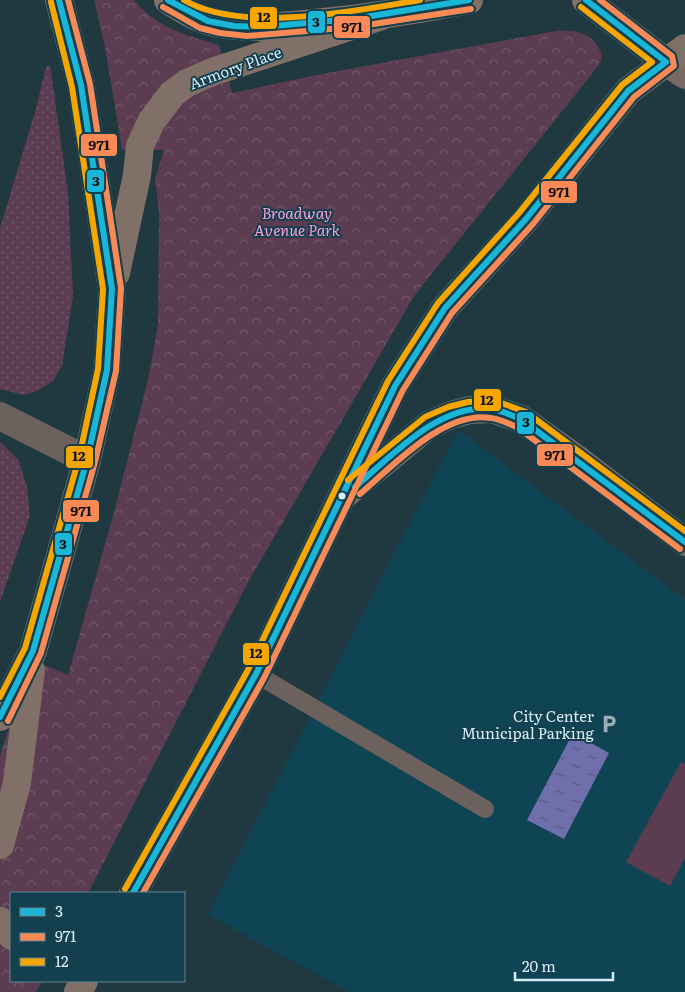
<svg xmlns="http://www.w3.org/2000/svg" width="685" height="992" font-family="Literata,serif">
<style>
.built{fill:#0f4455}
.grass{fill:url(#grass-dots)}
.park{fill:url(#park-crowns)}
.garden{fill:#5b3c51}
.water{fill:url(#water-ripples)}
.lines{fill:none;stroke-linecap:round;stroke-linejoin:round}
.lane{stroke:#6c615c;stroke-width:18}
.street{stroke:#6c615c;stroke-width:28}
.secondary{stroke:#786963;stroke-width:28}
.primary{stroke:#817067;stroke-width:28}
.bus-1-casing{stroke:#133f4e;stroke-width:10}
.bus-2-casing{stroke:#133f4e;stroke-width:10}
.bus-3-casing{stroke:#133f4e;stroke-width:10}
.bus-1{stroke:#1ab6d8;stroke-width:6}
.bus-2{stroke:#f98a56;stroke-width:6}
.bus-3{stroke:#f7a600;stroke-width:6}
.bus-dot{fill:#d7edf7;stroke:#133f4e;stroke-width:2}
.labels{text-anchor:middle;dominant-baseline:central;stroke-width:4;stroke-linejoin:round;paint-order:stroke}
.street-label{font-size:15px;fill:#d7edf7;stroke:#133f4e}
.park-label{font-size:15px;font-style:italic;fill:#fd9fd5;stroke:#133f4e}
.poi-label{font-size:15px;fill:#d7edf7;stroke:#133f4e;text-anchor:end}
.line-badge{stroke:#133f4e;stroke-width:2}
.pale-badge-label{font-size:14px;text-anchor:middle;font-weight:bold;fill:#111}
</style>
<defs>
<pattern id="grass-dots" width="8" height="8" patternUnits="userSpaceOnUse" patternTransform="scale(1.25)"><rect width="8" height="8" fill="#5b3c51"/><path d="M2 2h.1M6 6h.1" fill="none" stroke="#72586b" stroke-width="1.8" stroke-linecap="round"/></pattern>
<pattern id="park-crowns" width="20" height="18" patternUnits="userSpaceOnUse" patternTransform="scale(1.25)"><rect width="20" height="18" fill="#5b3c51"/><path d="M2 6a3 3 0 1 1 6 0M12 15a3 3 0 1 1 6 0" fill="none" stroke="#72586b"/></pattern>
<pattern id="water-ripples" width="26" height="14" patternUnits="userSpaceOnUse" patternTransform="scale(1.25)"><rect width="26" height="14" fill="#6f6fab"/><path d="M2 4q2-2 4 0t4 0M15 11q2-2 4 0t4 0" fill="none" stroke="#5a5d7f"/></pattern>
</defs>
<rect width="100%" height="100%" fill="#203941"/>
<path class="built" d="M458,430L685,599V992H350L208,915Z"/>
<path class="grass" d="M50,65L68,192L73,296L62,366L53,381L39,390L24,395L0,389V228L35,112L46,67Z
M0,442L18,459L27,486L30,516L0,602Z"/>
<path class="park" d="M94,0H134C155,27 188,36 219,45L232,93L327,73L556,31C578,30 595,33 602,56L599,65L414,296L247,584L88,893H11V981H42L36,992H0V756L30,659L68,675L113,516L147,384L158,326L159,211L155,179L164,150H122L105,47Z"/>
<path class="garden" d="M681,762L685,764V858L670,886L626,862Z"/>
<path class="water" d="M573,733L609,753L564,839L527,820Z"/>
<g class="lines">
<path class="lane" d="M256,674L485,809"/>
<path class="street" d="M0,416L87,460"/>
<path class="secondary" d="M666,62L685,75
M343,496L429,425L451,415L470,410L492,409L521,419L581,462L685,542"/>
<path class="primary" d="M168,0C180,8 194,17 208,21C242,31 280,26 314,23C367,18 418,10 469,0
M586,0L666,62
M116,273L137,175L140,146L151,122L172,94L187,83L212,72L382,16
M0,717L33,651L87,460L107,370L112,289L81,85L59,0
M0,845L17,783L31,670
M133,893L256,674L395,386L445,308L526,219L628,91L685,48
M0,921L11,935
M78,992L84,981"/>
<g class="bus-1-casing">
<path id="bus-1" d="M168,0L208,21L234,26L261,27L353,19L469,0
M355,487C391,457 440,402 492,409C501,410 512,416 521,419L685,542
M0,717L33,651L87,460L107,370L112,289L81,85L59,0
M133,893L256,674L395,386L445,308L526,219L628,91L666,62L586,0"/>
</g>
<g class="bus-2-casing">
<path id="bus-2" d="M163,7L200,28L220,33L247,36L354,27L471,9
M360,494C393,466 444,410 491,418C500,419 509,424 517,427L680,549
M8,721L41,653L95,462L116,371L121,288L90,84L68,0
M143,893L264,678L403,390L452,313L533,224L634,97L674,66L672,56L600,0"/>
</g>
<g class="bus-3-casing">
<path id="bus-3" d="M184,0C241,34 356,11 420,0
M348,480L425,417L448,407L468,402L493,400L526,412L685,531
M0,697L25,648L79,458L98,369L103,289L72,87L51,2
M125,889L248,670L388,381L438,303L519,213L622,85L652,62L581,7"/>
</g>
<use href="#bus-1" class="bus-1"/>
<use href="#bus-2" class="bus-2"/>
<use href="#bus-3" class="bus-3"/>
</g>
<defs>
<g id="parking-bare" transform="scale(1.5)"><path d="M-3.5-5.5H1a3.5 3.5 0 0 1 0 7H-1V5.5H-3.5ZM-1-3.4V-.6H.8a1.4 1.4 0 0 0 0-2.8Z" fill="#97aeb7" stroke="#133f4e" stroke-width="2.5" paint-order="stroke"/></g>
</defs>
<g fill-rule="evenodd">
<use href="#parking-bare" x="609" y="724"/>
</g>
<circle class="bus-dot" cx="342" cy="496" r="4.5"/>
<g class="labels">
<g class="street-label">
<text transform="translate(235 67) rotate(-20)">Armory Place</text>
</g>
<g class="park-label">
<text x="297" y="212">Broadway<tspan x="297" dy="17">Avenue Park</tspan></text>
</g>
<g class="poi-label">
<text x="594" y="715">City Center<tspan x="594" dy="17">Municipal Parking</tspan></text>
</g>
</g>
<g class="line-badge">
<rect x="249" y="6" width="29" height="24" rx="5" fill="#f7a600"/>
<rect x="307" y="10" width="19" height="24" rx="5" fill="#1ab6d8"/>
<rect x="333" y="15" width="38" height="24" rx="5" fill="#f98a56"/>
<rect x="80" y="133" width="38" height="24" rx="5" fill="#f98a56"/>
<rect x="86" y="169" width="19" height="24" rx="5" fill="#1ab6d8"/>
<rect x="540" y="180" width="38" height="24" rx="5" fill="#f98a56"/>
<rect x="473" y="388" width="29" height="24" rx="5" fill="#f7a600"/>
<rect x="516" y="411" width="19" height="24" rx="5" fill="#1ab6d8"/>
<rect x="536" y="443" width="38" height="24" rx="5" fill="#f98a56"/>
<rect x="65" y="445" width="29" height="24" rx="5" fill="#f7a600"/>
<rect x="62" y="499" width="38" height="24" rx="5" fill="#f98a56"/>
<rect x="54" y="532" width="19" height="24" rx="5" fill="#1ab6d8"/>
<rect x="242" y="642" width="28" height="24" rx="5" fill="#f7a600"/>
</g>
<g class="pale-badge-label">
<text x="264" y="22">12</text>
<text x="316" y="27">3</text>
<text x="352" y="32">971</text>
<text x="99" y="150">971</text>
<text x="96" y="186">3</text>
<text x="559" y="197">971</text>
<text x="487" y="405">12</text>
<text x="526" y="427">3</text>
<text x="555" y="460">971</text>
<text x="79" y="461">12</text>
<text x="81" y="516">971</text>
<text x="63" y="549">3</text>
<text x="256" y="658">12</text>
</g>
<rect x="10" y="892" width="175" height="90" fill="#133f4e" stroke="#618592"/>
<rect x="20" y="908" width="25" height="8" fill="#1ab6d8" stroke="#618592"/>
<text x="55" y="917" font-size="15" fill="#d7edf7">3</text>
<rect x="20" y="933" width="25" height="8" fill="#f98a56" stroke="#618592"/>
<text x="55" y="942" font-size="15" fill="#d7edf7">971</text>
<rect x="20" y="958" width="25" height="8" fill="#f7a600" stroke="#618592"/>
<text x="55" y="967" font-size="15" fill="#d7edf7">12</text>
<path d="M515 972v8h98v-8" fill="none" stroke="#d7edf7" stroke-width="2.5"/>
<text x="522" y="972" font-size="15" fill="#d7edf7" stroke="#133f4e" stroke-width="4" paint-order="stroke">20 m</text>
</svg>
